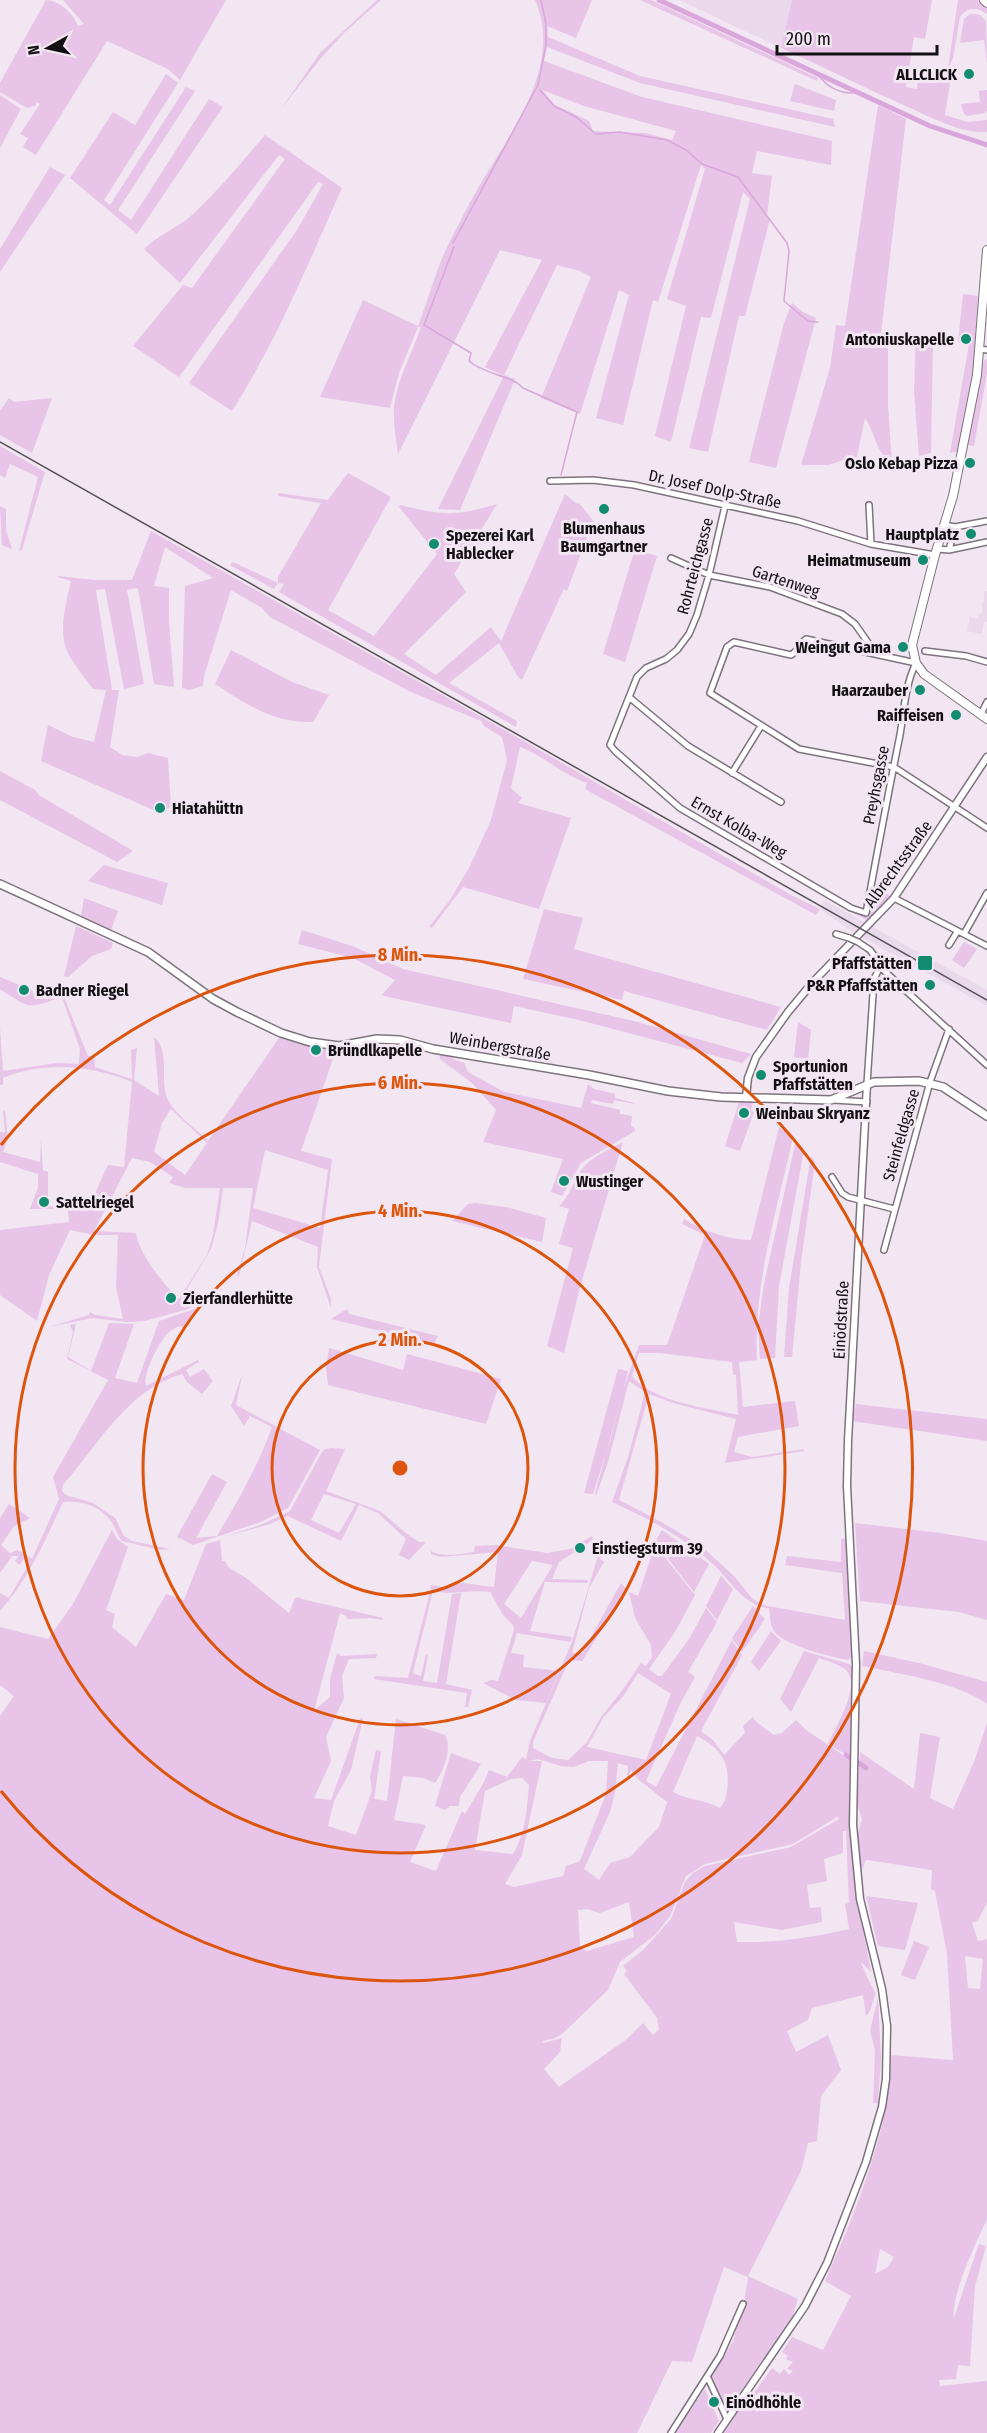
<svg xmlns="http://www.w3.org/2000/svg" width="987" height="2433" font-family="'Fira Sans Condensed',sans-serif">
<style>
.built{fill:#ead9ea}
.green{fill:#e7c4e8;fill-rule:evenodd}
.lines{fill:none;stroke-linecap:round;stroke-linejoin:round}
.stream{stroke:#d9a7db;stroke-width:1.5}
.canal{stroke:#d9a7db;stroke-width:5}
.minor-casing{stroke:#7d737d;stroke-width:8}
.tertiary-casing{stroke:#7d737d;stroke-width:9}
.secondary-casing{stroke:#7d737d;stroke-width:10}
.primary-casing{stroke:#7d737d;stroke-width:10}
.minor{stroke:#fff;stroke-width:5}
.tertiary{stroke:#fff;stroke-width:6}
.secondary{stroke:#fff;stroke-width:7}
.primary{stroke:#fff;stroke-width:8}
.rail{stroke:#575257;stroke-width:1.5}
.minor-bridge-casing{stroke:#7d737d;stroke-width:8;stroke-linecap:butt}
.minor-bridge{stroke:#fff;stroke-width:5}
.ring{fill:none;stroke:#dd550c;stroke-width:3}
.poi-dot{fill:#118c70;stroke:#f1e6f1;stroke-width:2}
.labels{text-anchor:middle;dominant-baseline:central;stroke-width:6;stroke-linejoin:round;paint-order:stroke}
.poi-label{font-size:16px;font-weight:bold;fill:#131013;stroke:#f1e6f1;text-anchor:start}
.street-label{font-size:16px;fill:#131013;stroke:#f1e6f1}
.centre{fill:#dd550c;stroke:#f1e6f1;stroke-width:3}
.ring-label{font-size:18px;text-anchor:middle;font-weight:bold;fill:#dd550c;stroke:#f1e6f1;stroke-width:6;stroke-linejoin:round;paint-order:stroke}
</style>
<rect width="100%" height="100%" fill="#f1e6f1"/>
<path class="built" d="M679,0H792L781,48Z
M987,591V622H984L982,634L967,631L970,617L978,619L979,613H982V603H984V592Z
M824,900L987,990V1006L854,933L820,909Z"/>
<path class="green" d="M46,0C59,0 74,14 78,26L84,24L63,0H226L180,80L168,69L107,41L36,155L23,147L28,138L20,134L40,104L37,102L35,106L27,108L0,92V83Z
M377,0H381L345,32L321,58L281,109L320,53Z
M535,0H592L576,38L547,26L548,37L640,76L833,119L835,127L640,83L547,47L544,61L642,97L832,141L831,165L757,151L752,173L772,176L767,215L770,219L745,316H739L708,452L689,448L750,199L743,192L711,318L701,317L671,442L655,436L686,306L667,299L705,169L701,165L658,302L653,300L623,425L596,418L629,295L619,290L580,414L541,398L591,277L580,271L557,265L504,375L515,379L460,510L438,509L504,376L485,367L542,260L500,250L398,454C396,438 393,422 394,407C397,379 412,354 421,327H418L399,373L390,408L320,397L363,300L418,326C428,300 436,270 448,245C458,226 467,207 478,188C510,133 564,66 535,0ZM542,90L584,106L676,131L672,140L645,133L593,131L589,121L555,105Z
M640,0H651L818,78L817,81Z
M792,0H932L925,39L914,37L906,87L917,89L918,80L950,83L945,115L967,122L987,120V132C959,133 933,118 908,107C865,88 823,67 781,48Z
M958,0H980L987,8V14C978,7 966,7 960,17L953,58L948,69Z
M975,14L980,15L986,21L987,64L984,40L960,43L964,19L970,14Z
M166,74L178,83L104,200L110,205L186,87L195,91L118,210L131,220L209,99L223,107L137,234L70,178L113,112L135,125Z
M795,84L836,100L834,111L790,101Z
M987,90V111L985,113L967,116L964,114L961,104L980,102L979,91Z
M0,95L21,109L0,148Z
M878,105L906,119L881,334L888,335V405L892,463C874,450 877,436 865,418L856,461L843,460L829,465H801L830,368L836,325L845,326Z
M265,135L342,188C308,264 277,340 232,411L189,383L297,230L323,184L318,182L179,377L133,346L183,285L192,288L285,159L279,155L180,283L144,249C158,235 178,228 193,214C219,190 242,162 265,135Z
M50,167L65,175L0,272V249Z
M963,294L978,296L973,370L958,451L950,453L969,344L958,342Z
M792,303L803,312L816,318L776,468L749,462L784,323Z
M916,336L933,337L931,453L919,456L914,391Z
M987,359V373L974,446L967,445L975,396L984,361Z
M9,398L14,402L52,398L32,453L0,435V411Z
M0,446L45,472L22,550L19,551L38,477L10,464L5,478L0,475Z
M348,473L391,497L328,610L374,636L437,554L399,507L400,505C442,515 454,517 497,504L454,574L466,592L404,654L436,675L491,627L501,641L565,494L577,504L579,503L599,528L597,535L589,532L567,591L564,589L522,680L518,677L499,643L449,683L517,721L516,727L279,592L284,584L278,583L274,589L230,565L233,562L278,583V577L321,503L278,496V493L328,500Z
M0,506L6,509V530L12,549L2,545Z
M151,531L517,737L791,895L820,909L816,915L585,789L587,783C563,775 544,756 520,747L511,788L522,798L518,803L571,818L539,909L463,887L432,928L429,927L450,900L470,866L491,820L507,760L502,737L484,726L481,721L409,691L270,617L262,608L231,590L204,676L203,686L189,690L182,688L185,586L213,578L165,547L154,586L169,588V621L174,687L154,684L138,588L127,590L144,684L124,689L105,589L96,590L112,690H119L110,747L122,755L138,757L148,753L168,758L171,807L158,812L41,761L48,725L73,737L94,742L106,690L93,689C85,678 76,667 69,655C57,633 66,604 71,581L58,577V576L94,580H132Z
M635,549L657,556L625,662L603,654Z
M231,650L292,682L329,695L313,722C274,723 247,705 215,684Z
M0,771L35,790L39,795L133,851L117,862L0,800Z
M104,865L168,883L162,905L88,881Z
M874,888L891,896L868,921L852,912L868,916Z
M84,898L118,911L111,930L81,917Z
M544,909L583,918L574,949L781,1007L767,1030L624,991L622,1000L523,979Z
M76,926L113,943L111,949L92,956L68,977L64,976Z
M302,930L355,947L403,969L634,1021L751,1054L742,1063L579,1020L514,1006L511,1023L388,997L382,995L395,980L353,958L298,944Z
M964,942L977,949L964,968L952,960Z
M0,977L32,990L33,994L59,985L88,1056H94L95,1067L132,1079L131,1050L137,1048L134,1080L159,1096L154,1037C171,1051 159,1082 168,1100C174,1113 197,1130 208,1141L281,1035L301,1042L336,1050L301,1151L332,1159L319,1267L331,1299V1308L317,1267L318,1247L252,1221L239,1276L237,1275L245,1248L253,1188H223L218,1224L211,1249L181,1299L192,1307L188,1309L145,1321L127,1322L92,1318L49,1327L89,1315L90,1312L95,1315L123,1319L116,1287L118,1235H94L70,1230L49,1275L37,1321L0,1295V1230L69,1222L68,1211L65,1209H30L38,1187V1174L0,1162V1132H5L3,1111L5,1110L8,1138L3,1152L40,1162L41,1139L43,1170L48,1172V1206L66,1207L69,1200L87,1211L108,1165L124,1167L132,1082C91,1065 44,1061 3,1078V1085H0V1028L3,1071L57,1063L79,1064L80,1049L62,997C27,1009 31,1009 0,989ZM171,1109L207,1143L185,1175L154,1152L162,1123ZM265,1150L328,1170L320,1228L253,1208ZM132,1158L150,1162L173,1177L169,1183L186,1188H220L213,1235L207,1255L179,1299C163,1284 139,1254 136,1233L94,1231Z
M798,1022L811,1030L808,1059L794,1057Z
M439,1051L453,1055V1059L464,1063L468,1072L504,1092L581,1108L588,1084L594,1089L615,1094V1098L635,1103V1104L614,1100L613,1104L592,1100L591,1103L620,1110V1114L632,1116L631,1126L634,1127L635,1131L581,1163L562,1196L551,1192L563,1159L483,1142L496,1110L472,1083L440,1059Z
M739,1102H753L751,1110L754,1112L740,1151L725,1146Z
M779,1127L793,1137C777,1210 753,1285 757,1360L739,1362L743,1407L795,1401L799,1426L738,1437L734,1452L752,1457L804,1449V1451L725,1463L736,1419L673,1403L649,1394L619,1500L663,1523L700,1545L734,1576L752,1598L762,1605L845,1620L842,1573L785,1565L787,1556L841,1562V1539L846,1538L853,1656L848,1660C831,1657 783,1645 774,1631C769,1623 771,1615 769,1608C747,1608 730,1581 715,1566C686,1538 649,1519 612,1502L629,1454L645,1392L629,1381L608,1462L596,1496L595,1494L624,1387L638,1348L639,1345H667L705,1235L682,1224L684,1219C703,1231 729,1240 751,1240ZM639,1353H660L732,1362L733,1374L736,1375L738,1415C708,1408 652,1402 632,1376Z
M796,1140L804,1150L779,1286L775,1358L760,1359L758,1326L764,1284Z
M623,1142L580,1287L564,1353L547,1346L573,1248L559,1244L569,1209L559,1206C570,1196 573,1181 582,1169C591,1157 610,1149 623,1142Z
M811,1156L815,1162L801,1262L792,1357H784L789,1288Z
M475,1203L506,1207L546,1218L542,1242L452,1221L468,1204Z
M204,1304L183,1329L181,1326C177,1327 171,1330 168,1333C160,1340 142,1375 146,1386L198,1360L199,1362L186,1370L190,1377L204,1369L213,1381L202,1394L187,1382L182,1374C128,1389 98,1445 63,1485L62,1491L66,1495L93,1503L115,1518L124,1536L132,1541L170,1549L160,1550L122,1541C118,1535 116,1530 113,1524C102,1506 82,1500 63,1502C45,1540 29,1579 0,1611V1593L9,1598L29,1564L23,1559L20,1565L15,1561L19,1556H12L0,1573V1518L9,1504L30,1518L14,1526L1,1545L10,1553L18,1550L32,1559L59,1499L53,1477L108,1380L67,1359L73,1332L70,1325L76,1324L68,1357L91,1371L109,1323L134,1324L115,1378L137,1383L159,1321L195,1309Z
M347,1309L349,1314L438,1336L434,1344L331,1319Z
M329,1348L403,1370L407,1354L501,1379L486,1424L328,1385L326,1368Z
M618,1369L628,1371L627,1375L610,1441L593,1494L584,1493Z
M242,1375L236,1405L320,1450L288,1508L263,1521L193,1545L177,1537L212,1474L227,1482L196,1538L217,1536C238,1501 258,1466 272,1427L250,1416L244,1426L231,1406Z
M856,1404L987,1419V1441L852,1421Z
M332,1448L345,1449L326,1491L380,1511L407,1534L419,1542H426L409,1560L399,1555L406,1539L378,1513L359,1505L341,1541L288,1516L267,1525L226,1536L263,1524L290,1511L322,1452L325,1449ZM324,1494L356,1504L339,1533L311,1520Z
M855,1523L941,1533L987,1541V1620L959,1612L860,1601Z
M112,1530L117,1539L128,1547L106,1610L115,1614L112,1627L136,1647L166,1594L184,1600L206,1544L220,1540L222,1561H225L228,1567L246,1578L289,1613L295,1598L299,1597L302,1599L383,1618L382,1620L371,1618L347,1619L346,1616L340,1613L315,1707L316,1709L330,1697V1679L337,1653L341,1656L377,1654L376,1658L349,1659L342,1676L344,1698L326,1737L331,1761L314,1798L331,1800L360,1719L363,1718L351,1770L334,1801L328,1826L356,1835L372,1791L370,1776L376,1750L381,1751L374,1799L387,1801L396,1719L445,1735C453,1748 443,1772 435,1783L423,1778L403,1776L394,1820L426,1825L410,1862L436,1871L462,1811L465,1814L483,1784L489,1770L507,1777L522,1757L526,1759L530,1741L572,1642L598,1556L604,1562L589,1588L572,1653H582L621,1583L627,1590L582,1661L569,1660L533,1742V1748L552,1758L568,1760L587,1742L601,1717L621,1692L641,1663L646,1666L652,1657L651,1645L635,1618L629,1592L638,1596L655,1545L695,1595L675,1632L649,1669L658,1676H662L689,1639L706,1608L717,1622L688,1672L695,1677L681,1702L646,1781L656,1787L732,1640L742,1655L701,1731L713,1740L724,1755L745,1733L743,1726L753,1717L755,1721L774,1735L782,1733L796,1720L806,1730L855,1763L851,1833L854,1881L871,1972L861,1962C863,1969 872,1988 876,1993C872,2001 872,2011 866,2016L863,1995L812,2008L808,2020L787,2031L796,2052L828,2035L841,2070L821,2096L817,2141L808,2143L801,2171L748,2276L798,2299L792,2318L729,2408H724L710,2379L733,2341L744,2303L748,2277L724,2267L692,2362L672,2361L637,2433H0V1716L14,1696L0,1685V1627L48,1639L73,1604ZM638,1673L671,1694L646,1760L587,1747L603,1718L624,1695ZM697,1736C721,1748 731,1763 727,1791C726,1798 725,1802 720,1808C704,1799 686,1800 673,1792ZM538,1759L561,1766L574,1767L589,1761H608L606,1794L580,1861L566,1866L563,1876L514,1887L505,1884L522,1855L542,1761H529ZM618,1763L628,1766L627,1780L631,1770L639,1780L667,1802L659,1827L630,1857L610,1863L599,1880L584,1869L610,1812L615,1793ZM522,1778L529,1785C527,1808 526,1834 513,1854L475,1850L485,1791L511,1779ZM837,1817L839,1819L791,1847L705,1866L693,1873L685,1882L671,1919L643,1950L623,1966L627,1971L624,1974L657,2018L659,2029L653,2035L643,2023L627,2039L559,2087L544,2069L560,2052L562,2038L543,2043L542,2041L553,2039L562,2034L608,1990L620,1962L656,1934L670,1916L686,1876L705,1864L793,1844ZM843,1831H846L849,1903L845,1904L849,1929C811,1938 776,1943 737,1942L734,1922L782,1930L822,1922L821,1907L810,1908L807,1885L827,1881L824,1859L843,1853ZM629,1902L634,1937L587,1951L580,1947L578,1910L587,1909L600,1913Z
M662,1530L709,1564L694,1592L655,1542Z
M592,1536L593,1540L559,1562L552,1579L588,1580L587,1583L545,1582L530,1631L572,1637L570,1642L517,1633L511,1653L524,1655L523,1667L559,1671L546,1703L516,1700L483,1683L492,1680L498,1681L514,1630L513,1625L503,1615L490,1592C473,1589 441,1597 431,1589L430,1585L443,1587L463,1583L494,1587L498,1552L440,1557L431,1554V1551C443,1558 460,1554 474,1552L475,1546L496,1545L547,1553L570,1549ZM532,1561L553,1565L521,1618L504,1604Z
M721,1576L733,1589L717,1620L706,1606Z
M430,1592L432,1594L413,1673L421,1676L426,1654L428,1655L423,1681L437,1683L452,1594L461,1593L446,1684L472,1690L468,1707H465L467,1693L374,1679L375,1676L408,1678Z
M753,1606L765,1619L742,1652L732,1638Z
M771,1631L781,1641L759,1671L751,1662Z
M804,1651L849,1664L854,1668L852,1758L828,1744C835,1728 863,1684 845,1669C838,1664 827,1661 819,1658L791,1712L780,1699Z
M864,1651L919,1663L987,1682V1704C960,1683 896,1673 862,1666Z
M987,1723V1903L978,1920L972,1923L978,1941L987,1939V2220C977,2239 950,2298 954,2318L977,2249L979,2244L986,2246L975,2286L970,2366L958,2365L956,2379L939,2380L940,2386L987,2381V2433H724L744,2402L757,2412L764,2402L754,2393L772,2368L780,2374L784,2369L789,2375L793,2371L787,2369L793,2362L786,2359L788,2356L782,2352L792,2337L823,2350L851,2296L825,2281C850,2225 880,2153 888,2092C890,2080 889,2067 890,2055L953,2060L947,1954L935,1891L931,1889L932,1870L867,1860L865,1861L863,1869L859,1863L856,1839L862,1819L857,1804L860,1752L914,1789L920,1733L940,1737L930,1798L953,1809L974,1762ZM965,1956L983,1959L980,1989L968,1988ZM880,2249L894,2257L888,2267L875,2274Z
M451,1753L481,1764L460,1797L459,1806H450L445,1810L435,1806Z
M866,1896L918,1903L905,1950L878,1946Z
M914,1941L929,1947L915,1980L901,1975Z
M878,1998L881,2058L878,2103H873L875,2050L870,2031Z
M705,2389L719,2421L711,2433H674Z"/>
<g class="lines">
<path class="stream" d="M818,74C826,87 843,96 858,92
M540,90L554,106L576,117L596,134L620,132L667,140L686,150L702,164L738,177L787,243L789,251L784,301L808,321L818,322
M453,243L538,85L546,45V24L541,0
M454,247L424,325L471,353L469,361C483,374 513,376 523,388L577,412L561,475"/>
<path class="canal" d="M659,0L930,126L987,145
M846,1755L866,1768"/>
<g class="minor-casing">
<path id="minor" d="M980,349L987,350
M550,481L593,480L634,485L798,521L871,544L935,555
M869,505L871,544
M725,506L709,575L697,615L689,634L677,650L666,659L646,668L637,677L610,745L615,751L680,808L851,908L866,913C877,854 888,794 900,735C904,711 905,685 916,663L806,639C799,644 798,651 791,655L734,642L727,647L710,693L799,749L894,767L987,828
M945,525L955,527L987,521
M937,549L949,550L987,542
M949,550L955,527
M671,558L709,575L770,587L842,614L855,624L876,654
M925,651L966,656L987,662
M629,697L688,746L781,802
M981,714L987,702
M732,773L761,726
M894,898L987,946
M836,934L849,938
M964,934L987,893
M858,942L870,950L879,962
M949,945L957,932
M867,1084L874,979L880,967L987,1065
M833,1100L867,1102
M832,1177L842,1193L848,1197L894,1209
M884,1250L930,1082L949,1029
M708,2378L727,2419
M671,2433L720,2356L743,2304"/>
</g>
<g class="tertiary-casing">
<path id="tertiary" d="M746,1097L748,1078L756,1057L788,1012L813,982L894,898L987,757
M718,2433L805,2306L827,2263L866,2162L882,2107L886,2079L887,2026L882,1989L860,1899L853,1825L856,1664L847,1486L848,1441L867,1084"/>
</g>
<g class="secondary-casing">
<path id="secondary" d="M0,884L148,952L213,999L237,1012L281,1033L310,1042L339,1046L377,1039L400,1040L433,1049L589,1075L668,1091L721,1097L831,1100L874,1082L919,1081L943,1087L987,1116"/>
</g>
<g class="primary-casing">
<path id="primary" d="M984,0L987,3
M987,250L977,375L953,496L935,555L912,645L916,663L924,674L987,719"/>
</g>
<use href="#minor" class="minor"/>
<use href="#tertiary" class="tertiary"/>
<use href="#secondary" class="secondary"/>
<use href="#primary" class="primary"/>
<path class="rail" d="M0,442L987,1000"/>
<g class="minor-bridge-casing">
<path id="minor-bridge" d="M849,938L858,942"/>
</g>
<use href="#minor-bridge" class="minor-bridge"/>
</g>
<g class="ring">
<circle cx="400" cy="1468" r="128"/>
<circle cx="400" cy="1468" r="257"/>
<circle cx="400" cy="1468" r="385"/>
<path d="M1 1145A513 513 0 1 1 1 1791"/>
</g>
<g class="poi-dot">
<circle cx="969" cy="74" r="6"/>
<circle cx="966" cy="339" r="6"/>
<circle cx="970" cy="463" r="6"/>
<circle cx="604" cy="509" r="6"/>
<circle cx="971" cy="534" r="6"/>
<circle cx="434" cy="544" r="6"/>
<circle cx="923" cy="560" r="6"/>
<circle cx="903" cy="647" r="6"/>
<circle cx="920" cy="690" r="6"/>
<circle cx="956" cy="715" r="6"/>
<circle cx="160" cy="808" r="6"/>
<rect x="917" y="955" width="16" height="16" rx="3"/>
<circle cx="930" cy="985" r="6"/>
<circle cx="24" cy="990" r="6"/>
<circle cx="316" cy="1050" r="6"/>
<circle cx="761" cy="1075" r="6"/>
<circle cx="744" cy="1113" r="6"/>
<circle cx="564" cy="1181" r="6"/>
<circle cx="44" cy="1202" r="6"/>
<circle cx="171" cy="1298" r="6"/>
<circle cx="580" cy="1548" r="6"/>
<circle cx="714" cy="2402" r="6"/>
</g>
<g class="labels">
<g class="poi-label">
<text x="957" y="74" text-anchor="end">ALLCLICK</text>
<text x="954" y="339" text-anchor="end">Antoniuskapelle</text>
<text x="958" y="463" text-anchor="end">Oslo Kebap Pizza</text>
<text x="604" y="528" text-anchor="middle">Blumenhaus<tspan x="604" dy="18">Baumgartner</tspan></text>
<text x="959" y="534" text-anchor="end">Hauptplatz</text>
<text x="446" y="535">Spezerei Karl<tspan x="446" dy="18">Hablecker</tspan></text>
<text x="911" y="560" text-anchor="end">Heimatmuseum</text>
<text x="891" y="647" text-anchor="end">Weingut Gama</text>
<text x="908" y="690" text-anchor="end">Haarzauber</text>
<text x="944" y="715" text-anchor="end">Raiffeisen</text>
<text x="172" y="808">Hiatahüttn</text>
<text x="912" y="963" text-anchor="end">Pfaffstätten</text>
<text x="918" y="985" text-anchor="end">P&amp;R Pfaffstätten</text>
<text x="36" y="990">Badner Riegel</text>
<text x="328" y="1050">Bründlkapelle</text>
<text x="773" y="1066">Sportunion<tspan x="773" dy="18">Pfaffstätten</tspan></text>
<text x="756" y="1113">Weinbau Skryanz</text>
<text x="576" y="1181">Wustinger</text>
<text x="56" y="1202">Sattelriegel</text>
<text x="183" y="1298">Zierfandlerhütte</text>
<text x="592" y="1548">Einstiegsturm 39</text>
<text x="726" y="2402">Einödhöhle</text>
</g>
<g class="street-label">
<text transform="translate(715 489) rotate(12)">Dr. Josef Dolp-Straße</text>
<text transform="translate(695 566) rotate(-75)">Rohrteichgasse</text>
<text transform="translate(786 581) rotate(18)">Gartenweg</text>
<text transform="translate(876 785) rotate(-79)">Preyhsgasse</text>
<text transform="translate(739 827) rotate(30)">Ernst Kolba-Weg</text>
<text transform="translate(898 864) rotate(-54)">Albrechtsstraße</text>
<text transform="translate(500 1046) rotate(10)">Weinbergstraße</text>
<text transform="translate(901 1135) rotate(-74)">Steinfeldgasse</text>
<text transform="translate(841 1320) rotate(-87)">Einödstraße</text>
</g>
</g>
<circle cx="400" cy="1468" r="9" class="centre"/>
<g class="ring-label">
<text x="400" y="961">8 Min.</text>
<text x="400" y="1089">6 Min.</text>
<text x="400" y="1217">4 Min.</text>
<text x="400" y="1346">2 Min.</text>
</g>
<g transform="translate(48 48) rotate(262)" stroke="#f1e6f1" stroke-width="4.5" paint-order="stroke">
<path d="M0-4.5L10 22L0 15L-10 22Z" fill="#131013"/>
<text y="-9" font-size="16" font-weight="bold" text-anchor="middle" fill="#131013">N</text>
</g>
<path d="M777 45v9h160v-9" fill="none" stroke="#131013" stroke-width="3"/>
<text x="786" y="45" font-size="18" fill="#131013" stroke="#f1e6f1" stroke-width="4.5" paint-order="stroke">200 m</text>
</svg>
